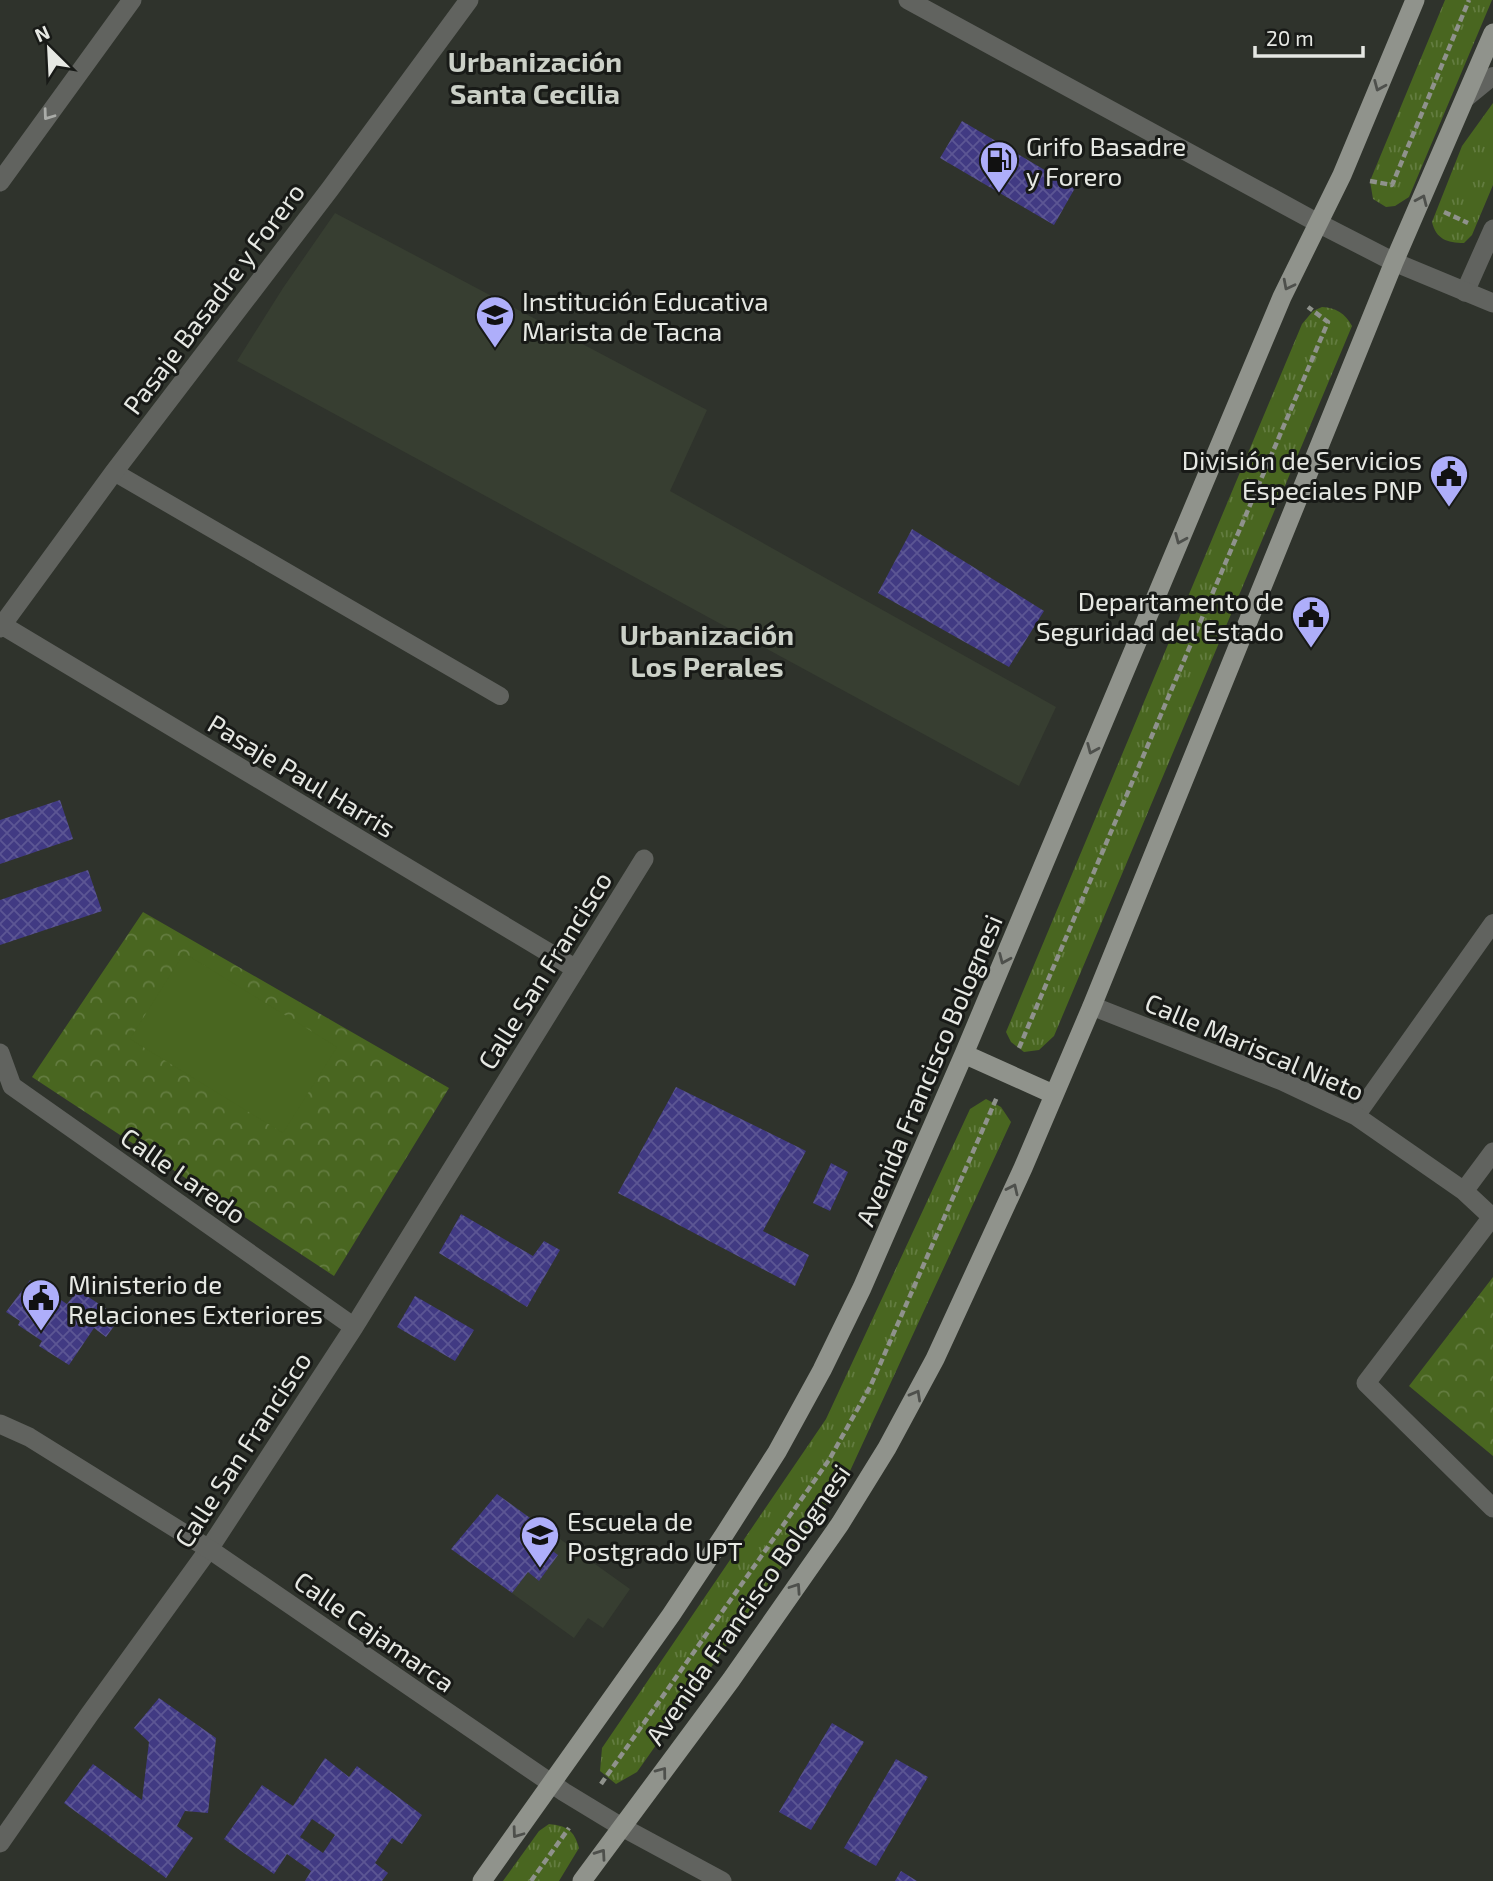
<svg xmlns="http://www.w3.org/2000/svg" width="1493" height="1881" font-family="'Exo 2',sans-serif">
<style>
.built{fill:#373e31}
.grass{fill:url(#grass-tufts)}
.park{fill:url(#park-crowns)}
.pitch{fill:#496620}
.building{fill:url(#building-cross-hatch);fill-rule:evenodd}
.lines{fill:none;stroke-linecap:round;stroke-linejoin:round}
.path{stroke:#8f928c;stroke-width:4.5;stroke-dasharray:7 3.5;stroke-linecap:butt}
.service{stroke:#61635f;stroke-width:18}
.minor{stroke:#61635f;stroke-width:19}
.tertiary{stroke:#61635f;stroke-width:19}
.primary{stroke:#90938c;stroke-width:19}
.oneway{stroke:#4e504c}
.oneway2{stroke:#aaaca8}
.labels{text-anchor:middle;dominant-baseline:central;stroke-width:6;stroke-linejoin:round;paint-order:stroke}
.poi-label{font-size:26px;fill:#e6e8e3;stroke:#181a17;text-anchor:start}
.street-label{font-size:26px;fill:#e6e8e3;stroke:#181a17}
.neighbourhood-label{font-size:28px;font-weight:bold;fill:#cbd0c7;stroke:#181a17}
</style>
<defs>
<pattern id="grass-tufts" width="24" height="20" patternUnits="userSpaceOnUse" patternTransform="scale(1.75)"><rect width="24" height="20" fill="#496620"/><path d="M3 7l-1-3M5 7V3M7 7l1-3M15 17l-1-3M17 17v-4M19 17l1-3" fill="none" stroke="#637c40"/></pattern>
<pattern id="park-crowns" width="20" height="18" patternUnits="userSpaceOnUse" patternTransform="scale(1.75)"><rect width="20" height="18" fill="#496620"/><path d="M2 6a3 3 0 1 1 6 0M12 15a3 3 0 1 1 6 0" fill="none" stroke="#637c40"/></pattern>
<pattern id="building-cross-hatch" width="8" height="8" patternUnits="userSpaceOnUse" patternTransform="scale(1.75)"><rect width="8" height="8" fill="#413a83"/><path d="M0 0l8 8M0 8l8-8" fill="none" stroke="#5c5694"/></pattern>
</defs>
<rect width="100%" height="100%" fill="#2f332c"/>
<path class="built" d="M335,213L707,410L670,491L1056,707L1019,786L237,361L283,288Z
M497,1494L630,1589L603,1628L588,1618L574,1638L451,1549Z"/>
<path class="grass" d="M1445,0H1492L1409,197L1395,206L1386,207L1373,199L1370,181Z
M1493,103V185L1472,235L1464,243C1447,243 1436,239 1432,222L1462,146Z
M1322,307C1336,308 1345,313 1352,326L1054,1036L1039,1050L1024,1052L1011,1042L1006,1032L1302,324L1313,311Z
M986,1099L1001,1107L1011,1122L850,1471L637,1772L616,1784L600,1771L602,1748L826,1419L970,1109Z
M549,1824C567,1826 574,1830 579,1848L559,1881H503L539,1831Z"/>
<path class="park" d="M143,912L449,1088L334,1276L32,1077Z
M1493,1277V1456L1409,1386Z"/>
<path class="pitch" d="M184,953L337,1047L283,1133L130,1039Z"/>
<path class="building" d="M962,121L1075,188L1054,225L940,158Z
M912,529L1044,611L1009,667L878,593Z
M60,800L73,839L0,864V820Z
M88,870L102,911L0,945V900Z
M676,1087L806,1151L763,1231L809,1255L795,1286L618,1193Z
M831,1163L848,1172L830,1211L813,1203Z
M461,1214L533,1256L544,1241L560,1250L527,1307L439,1253Z
M30,1280L67,1304L78,1290L120,1318L106,1337L94,1328L69,1365L39,1346L42,1341L18,1325L20,1321L6,1312Z
M415,1296L474,1330L455,1361L397,1327Z
M497,1494L530,1518L523,1529L558,1555L539,1581L528,1572L512,1593L451,1549Z
M159,1698L216,1738L208,1813L185,1811L177,1826L193,1838L166,1878L64,1803L93,1764L142,1800L149,1742L134,1728Z
M832,1723L864,1742L811,1830L779,1812Z
M325,1758L349,1777L357,1766L422,1815L402,1844L392,1838L375,1863L388,1873L382,1881H305L311,1871L287,1854L274,1874L224,1839L262,1785L293,1806ZM312,1819L335,1835L323,1853L300,1837Z
M896,1759L928,1777L876,1866L844,1848Z
M901,1871L917,1881H895Z"/>
<g class="lines">
<path class="path" d="M1370,181L1392,185L1469,0
M1444,212L1468,223
M1019,1048L1328,322L1308,307
M601,1784L829,1460L871,1385L997,1097
M531,1881L569,1828"/>
<path class="service" d="M1465,99L1493,76
M114,472L500,696
M1356,1116L1493,923"/>
<path class="minor" d="M0,182L132,0
M1465,292L1493,229
M2,625L576,969
M0,628L114,472L330,189L469,0
M1092,1006L1282,1081L1356,1116L1464,1191L1493,1218
M0,1053L12,1086L354,1327
M1464,1191L1493,1152
M1492,1217L1366,1383L1493,1508
M0,1843L89,1715L209,1549L354,1327L644,859"/>
<path class="tertiary" d="M908,0L1318,223L1394,262L1493,303
M0,1424L29,1437L209,1549L564,1792L620,1826L722,1881"/>
<path class="primary" d="M964,1054L1053,1094
M482,1881L671,1615L724,1535L777,1452L822,1370L862,1288L964,1054L1282,297L1342,175L1415,0
M582,1881L731,1680L840,1524L887,1448L935,1359L1023,1168L1092,1006L1394,262L1493,33"/>
</g>
<defs><path id="oneway-chevron" d="M-2-3.5L2.5 0L-2 3.5" fill="none" stroke-width="1.6" stroke-linecap="round" stroke-linejoin="round" transform="scale(1.75)"/></defs>
<g class="oneway">
<use href="#oneway-chevron" transform="translate(1379 86) rotate(113)"/>
<use href="#oneway-chevron" transform="translate(1422 200) rotate(-66)"/>
<use href="#oneway-chevron" transform="translate(1288 285) rotate(117)"/>
<use href="#oneway-chevron" transform="translate(1180 539) rotate(113)"/>
<use href="#oneway-chevron" transform="translate(1092 749) rotate(113)"/>
<use href="#oneway-chevron" transform="translate(1004 959) rotate(113)"/>
<use href="#oneway-chevron" transform="translate(1013 1189) rotate(-65)"/>
<use href="#oneway-chevron" transform="translate(916 1395) rotate(-61)"/>
<use href="#oneway-chevron" transform="translate(796 1588) rotate(-56)"/>
<use href="#oneway-chevron" transform="translate(662 1772) rotate(-53)"/>
<use href="#oneway-chevron" transform="translate(517 1833) rotate(126)"/>
<use href="#oneway-chevron" transform="translate(601 1854) rotate(-55)"/>
</g>
<use class="oneway2" href="#oneway-chevron" transform="translate(48 115) rotate(126)"/>
<defs>
<g id="fuel-pin" transform="scale(2.0125)"><path d="M0 17L-7.5 6A9.5 9.5 0 1 1 7.5 6Z" fill="#aeaefa" stroke="#181a17"/><path d="M-5.5-6h7V0h2V4h1.3V-2.5L3-4.5l.8-.8L6-3V5H2.5V1h-1V6h-7ZM-4.2-4.7v3.2H.2V-4.7Z" fill="#111"/></g>
<g id="school-pin" transform="scale(2.0125)"><path d="M0 17L-7.5 6A9.5 9.5 0 1 1 7.5 6Z" fill="#aeaefa" stroke="#181a17"/><path d="M0-5L7-2L0 1L-7-2ZM-4 1L0 2.5L4 1V4Q0 6-4 4Z" fill="#111"/></g>
<g id="civic-pin" transform="scale(2.0125)"><path d="M0 17L-7.5 6A9.5 9.5 0 1 1 7.5 6Z" fill="#aeaefa" stroke="#181a17"/><path d="M-.6-6.5H3V-4.5H.6V-3L4-1V1h2V6H-6V1h2V-1L-.6-3ZM-1.2 2.5V6h2.4V2.5Z" fill="#111"/></g>
<g id="university-pin" transform="scale(2.0125)"><path d="M0 17L-7.5 6A9.5 9.5 0 1 1 7.5 6Z" fill="#aeaefa" stroke="#181a17"/><path d="M0-5L7-2L0 1L-7-2ZM-4 1L0 2.5L4 1V4Q0 6-4 4Z" fill="#111"/></g>
</defs>
<g fill-rule="evenodd">
<use href="#fuel-pin" x="999" y="160"/>
<use href="#school-pin" x="495" y="315"/>
<use href="#civic-pin" x="1449" y="474"/>
<use href="#civic-pin" x="1311" y="615"/>
<use href="#civic-pin" x="41" y="1298"/>
<use href="#university-pin" x="540" y="1535"/>
</g>
<g class="labels">
<g class="poi-label">
<text x="1026" y="145">Grifo Basadre<tspan x="1026" dy="30">y Forero</tspan></text>
<text x="522" y="300">Institución Educativa<tspan x="522" dy="30">Marista de Tacna</tspan></text>
<text x="1422" y="459" text-anchor="end">División de Servicios<tspan x="1422" dy="30">Especiales PNP</tspan></text>
<text x="1284" y="600" text-anchor="end">Departamento de<tspan x="1284" dy="30">Seguridad del Estado</tspan></text>
<text x="68" y="1283">Ministerio de<tspan x="68" dy="30">Relaciones Exteriores</tspan></text>
<text x="567" y="1520">Escuela de<tspan x="567" dy="30">Postgrado UPT</tspan></text>
</g>
<g class="street-label">
<text transform="translate(213 298) rotate(-53)">Pasaje Basadre y Forero</text>
<text transform="translate(302 775) rotate(31)">Pasaje Paul Harris</text>
<text transform="translate(544 970) rotate(-58)">Calle San Francisco</text>
<text transform="translate(1255 1046) rotate(23)">Calle Mariscal Nieto</text>
<text transform="translate(928 1070) rotate(-67)">Avenida Francisco Bolognesi</text>
<text transform="translate(184 1175) rotate(35)">Calle Laredo</text>
<text transform="translate(242 1449) rotate(-57)">Calle San Francisco</text>
<text transform="translate(747 1604) rotate(-55)">Avenida Francisco Bolognesi</text>
<text transform="translate(375 1631) rotate(35)">Calle Cajamarca</text>
</g>
<g class="neighbourhood-label">
<text x="535" y="61">Urbanización<tspan x="535" dy="32">Santa Cecilia</tspan></text>
<text x="707" y="634">Urbanización<tspan x="707" dy="32">Los Perales</tspan></text>
</g>
</g>
<g transform="translate(49 49) rotate(336)" stroke="#181a17" stroke-width="5" paint-order="stroke">
<path d="M0-5L12 26L0 18L-12 26Z" fill="#e6e8e3"/>
<text y="-10" font-size="19" font-weight="bold" text-anchor="middle" fill="#e6e8e3">N</text>
</g>
<path d="M1255 46v10h108v-10" fill="none" stroke="#e6e8e3" stroke-width="3.5"/>
<text x="1266" y="46" font-size="21" fill="#e6e8e3" stroke="#181a17" stroke-width="5" paint-order="stroke">20 m</text>
</svg>
